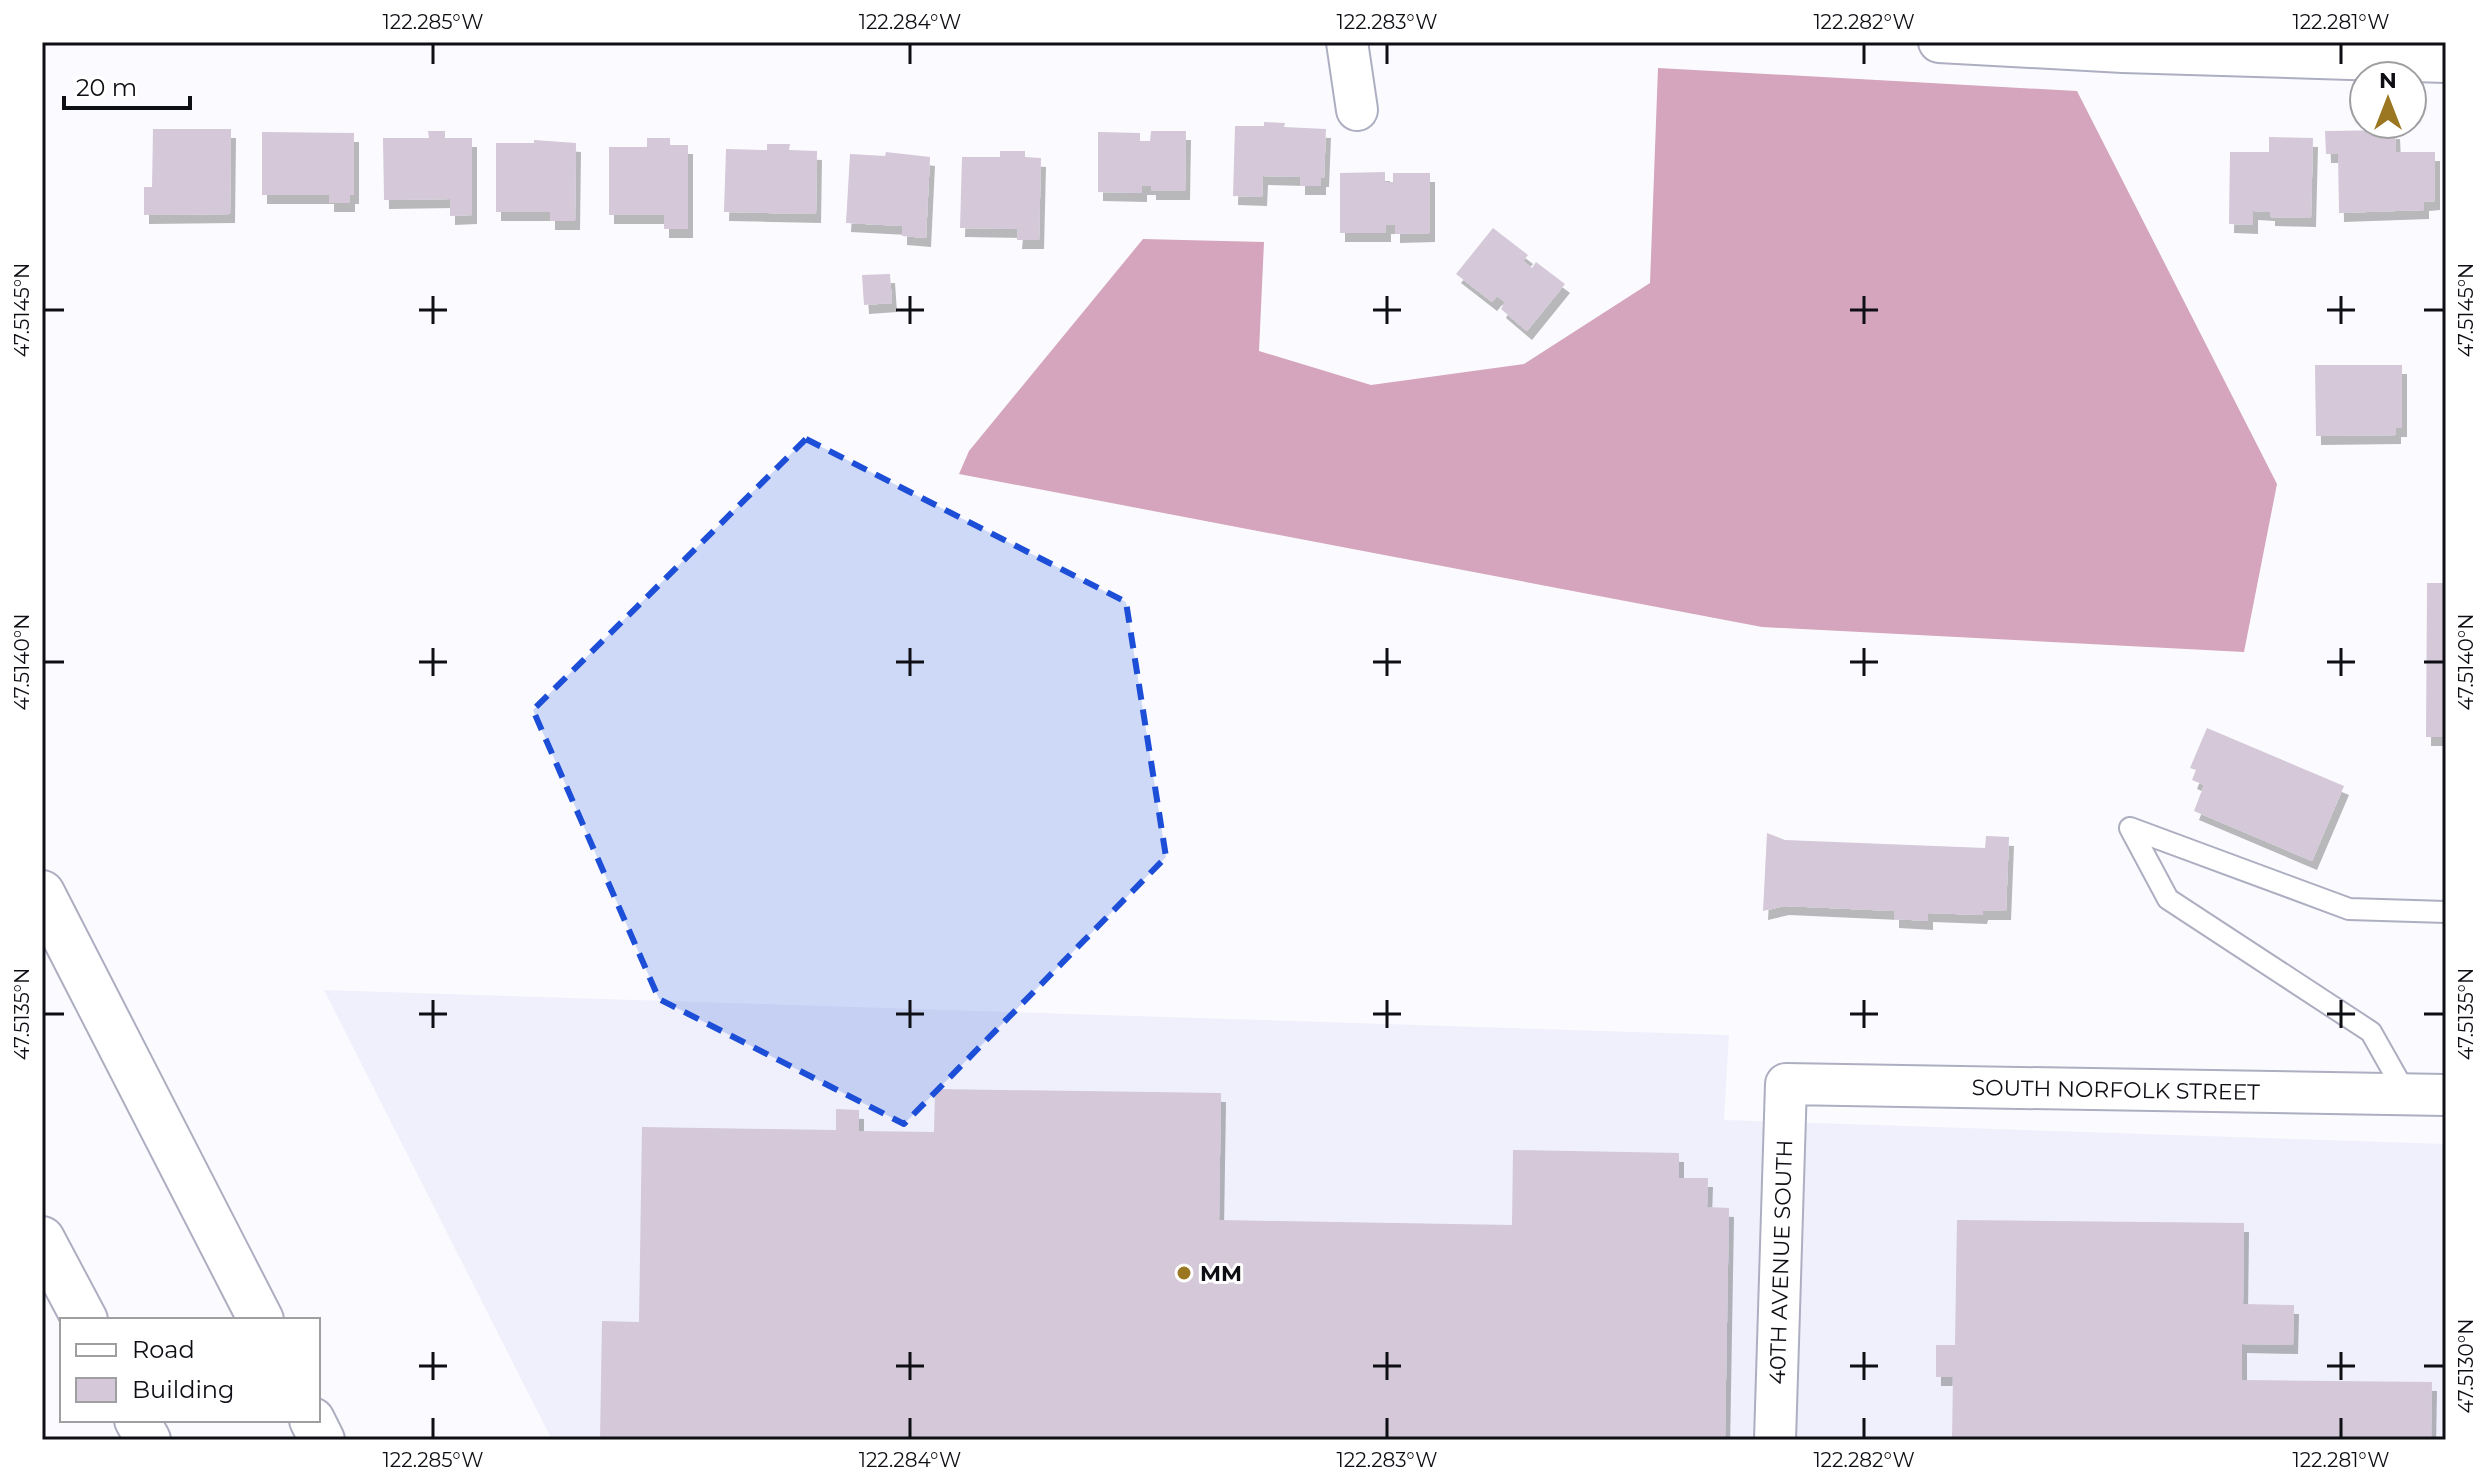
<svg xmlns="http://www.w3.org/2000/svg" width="2488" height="1482" font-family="Montserrat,sans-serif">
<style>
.built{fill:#eff0fb}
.forest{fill:#d4a5bc}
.building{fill:#d4c8d9;filter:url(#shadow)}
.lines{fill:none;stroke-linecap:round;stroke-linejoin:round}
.lane-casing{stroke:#adaec1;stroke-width:24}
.street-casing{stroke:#adaec1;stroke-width:44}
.highway-casing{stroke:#adaec1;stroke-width:48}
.lane{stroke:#fff;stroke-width:20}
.street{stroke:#fff;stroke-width:40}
.highway{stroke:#fff;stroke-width:44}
.marked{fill:#1d4ed8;fill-opacity:0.2;stroke:#1d4ed8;stroke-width:6;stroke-dasharray:16 10;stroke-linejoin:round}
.ticks{fill:none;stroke:#0e0e15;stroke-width:3}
.poi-dot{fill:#9b7722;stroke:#fff;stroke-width:3}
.labels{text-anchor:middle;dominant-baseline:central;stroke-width:6;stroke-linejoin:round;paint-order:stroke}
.street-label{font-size:22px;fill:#0e0e15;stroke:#fff}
.poi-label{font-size:22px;font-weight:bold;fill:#0e0e15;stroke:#fff;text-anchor:start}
.neatline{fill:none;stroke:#0e0e15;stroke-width:3}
.ticks-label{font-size:20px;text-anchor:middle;fill:#0e0e15}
</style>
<defs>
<filter id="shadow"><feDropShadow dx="5" dy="9" stdDeviation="0" flood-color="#0004"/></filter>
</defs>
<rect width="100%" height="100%" fill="#fbfbff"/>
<path class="built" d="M324,990L1729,1035L1724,1120L2446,1144V1440H552Z"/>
<path class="forest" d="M1658,68L2077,91L2277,484L2244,652L1762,627L959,474L969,451L1143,239L1264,242L1259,351L1371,385L1524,364L1650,283Z"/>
<path class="building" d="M1264,122L1285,123L1284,127L1326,129L1324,178H1321V186H1300V177L1263,176L1262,197L1233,196L1235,126H1264Z
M153,129H231L230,214L144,215V187H152Z
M2395,130L2396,152H2435V201L2424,202V210L2339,213L2338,154H2326L2325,131Z
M428,131H445V138H472V215L450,216V199L384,200L383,138H429Z
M1151,131H1186L1185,191H1151V186H1142V193L1098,192V132L1140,133V141H1150Z
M262,132L354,133V195H350V203H329V195H262Z
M2269,137L2313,138L2311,218L2270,217V212L2253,211V225L2229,224L2230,152H2269Z
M647,138H670V145H688V229H664V215H609V147H647Z
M534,140L576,143L575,221H550V212H496V143H534Z
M767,144H790L789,150L817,151L816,214L724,212L726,149L767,150Z
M1000,151H1025V157L1041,158L1039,240H1017L1018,229L960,228L962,157H1000Z
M886,152L930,157L926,238L902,236V226L846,223L850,154L885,156Z
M1385,172V182H1393V173H1430V233L1395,234V225H1386V233H1340V173Z
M1493,228L1528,255L1523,261L1532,268L1536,262L1565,284L1527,331L1501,309L1505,302L1497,296L1492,302L1456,274Z
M890,274L892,303L864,305L862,275Z
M2315,365H2402V428H2396V435L2316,436Z
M2427,583H2446V737H2426Z
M2207,728L2344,786L2312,861L2194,811L2204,785L2192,780L2196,770L2190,768Z
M1767,833L1785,840L1985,848L1986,836L2009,837L2006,911H1983L1982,915L1928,913V921L1894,919V911L1784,906L1763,911Z
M935,1089L1221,1093L1219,1220L1512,1225L1513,1150L1679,1153V1178H1708L1707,1207L1729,1208L1725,1440H600L602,1321L639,1322L642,1127L836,1130V1109L859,1110V1131L934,1132Z
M1957,1220L2244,1223L2243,1304L2294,1305L2293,1345L2242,1344V1380L2432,1382L2431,1440H1952L1953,1377H1936V1345H1955Z"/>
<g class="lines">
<g class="lane-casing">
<path id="lane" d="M2130,828L2168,899L2371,1032L2406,1094
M2130,828L2349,909L2446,912"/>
</g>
<g class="street-casing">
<g id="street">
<path d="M1347,42L1357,110"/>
<path d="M1939,42L2123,52L2446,62"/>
<path id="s1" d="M1775,1440L1786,1084L2446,1095"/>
</g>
</g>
<g class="highway-casing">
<path id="highway" d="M42,893L261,1320
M42,1239L85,1320
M137,1420L148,1440
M312,1420L322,1440"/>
</g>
<use href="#lane" class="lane"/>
<use href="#street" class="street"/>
<use href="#highway" class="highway"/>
</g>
<path class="marked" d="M806,439L1126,602L1166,857L904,1124L659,999L533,710Z"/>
<path class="ticks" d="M433,44V64M910,44V64M1387,44V64M1864,44V64M2341,44V64M433,296V324M910,296V324M1387,296V324M1864,296V324M2341,296V324M44,310H64M419,310H447M896,310H924M1373,310H1401M1850,310H1878M2327,310H2355M2424,310H2444M433,648V676M910,648V676M1387,648V676M1864,648V676M2341,648V676M44,662H64M419,662H447M896,662H924M1373,662H1401M1850,662H1878M2327,662H2355M2424,662H2444M433,1000V1028M910,1000V1028M1387,1000V1028M1864,1000V1028M2341,1000V1028M44,1014H64M419,1014H447M896,1014H924M1373,1014H1401M1850,1014H1878M2327,1014H2355M2424,1014H2444M433,1352V1380M910,1352V1380M1387,1352V1380M1864,1352V1380M2341,1352V1380M419,1366H447M896,1366H924M1373,1366H1401M1850,1366H1878M2327,1366H2355M2424,1366H2444M433,1418V1438M910,1418V1438M1387,1418V1438M1864,1418V1438M2341,1418V1438"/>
<circle class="poi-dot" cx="1184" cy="1273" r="8"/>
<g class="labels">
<g class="street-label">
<text stroke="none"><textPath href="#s1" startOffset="686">SOUTH NORFOLK STREET</textPath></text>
<text stroke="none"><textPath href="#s1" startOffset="178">40TH AVENUE SOUTH</textPath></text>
</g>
<g class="poi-label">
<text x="1200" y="1273">MM</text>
</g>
</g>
<rect width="2488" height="1482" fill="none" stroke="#ffffff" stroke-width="88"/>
<rect x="60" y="1318" width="260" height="104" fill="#ffffff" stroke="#9f9fa1" stroke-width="2"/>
<rect x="76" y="1344" width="40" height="12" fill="#ffffff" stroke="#9f9fa1" stroke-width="2"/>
<text x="132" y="1358" font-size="24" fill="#0e0e15">Road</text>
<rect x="76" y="1378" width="40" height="24" fill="#d4c8d9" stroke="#9f9fa1" stroke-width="2"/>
<text x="132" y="1398" font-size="24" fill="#0e0e15">Building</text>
<g transform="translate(2388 100)"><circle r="38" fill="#ffffff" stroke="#9f9fa1" stroke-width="2"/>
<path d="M0-6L14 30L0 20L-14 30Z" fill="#9b7722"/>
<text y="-12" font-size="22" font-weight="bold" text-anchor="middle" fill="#0e0e15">N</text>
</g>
<path d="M64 96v12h126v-12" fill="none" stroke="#0e0e15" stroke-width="4"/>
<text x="76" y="96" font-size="24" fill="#0e0e15" stroke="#ffffff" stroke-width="6" paint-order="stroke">20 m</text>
<rect x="44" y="44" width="2400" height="1394" class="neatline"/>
<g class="ticks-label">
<text x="433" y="29">122.285°W</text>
<text x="910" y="29">122.284°W</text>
<text x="1387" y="29">122.283°W</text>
<text x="1864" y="29">122.282°W</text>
<text x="2341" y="29">122.281°W</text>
<text transform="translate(22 310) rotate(-90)" y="7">47.5145°N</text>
<text transform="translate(2466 310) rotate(-90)" y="7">47.5145°N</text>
<text transform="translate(22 662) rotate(-90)" y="7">47.5140°N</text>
<text transform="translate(2466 662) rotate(-90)" y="7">47.5140°N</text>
<text transform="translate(22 1014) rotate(-90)" y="7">47.5135°N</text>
<text transform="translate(2466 1014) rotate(-90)" y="7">47.5135°N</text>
<text transform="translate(2466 1366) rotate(-90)" y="7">47.5130°N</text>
<text x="433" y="1467">122.285°W</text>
<text x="910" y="1467">122.284°W</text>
<text x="1387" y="1467">122.283°W</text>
<text x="1864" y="1467">122.282°W</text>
<text x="2341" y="1467">122.281°W</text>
</g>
</svg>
